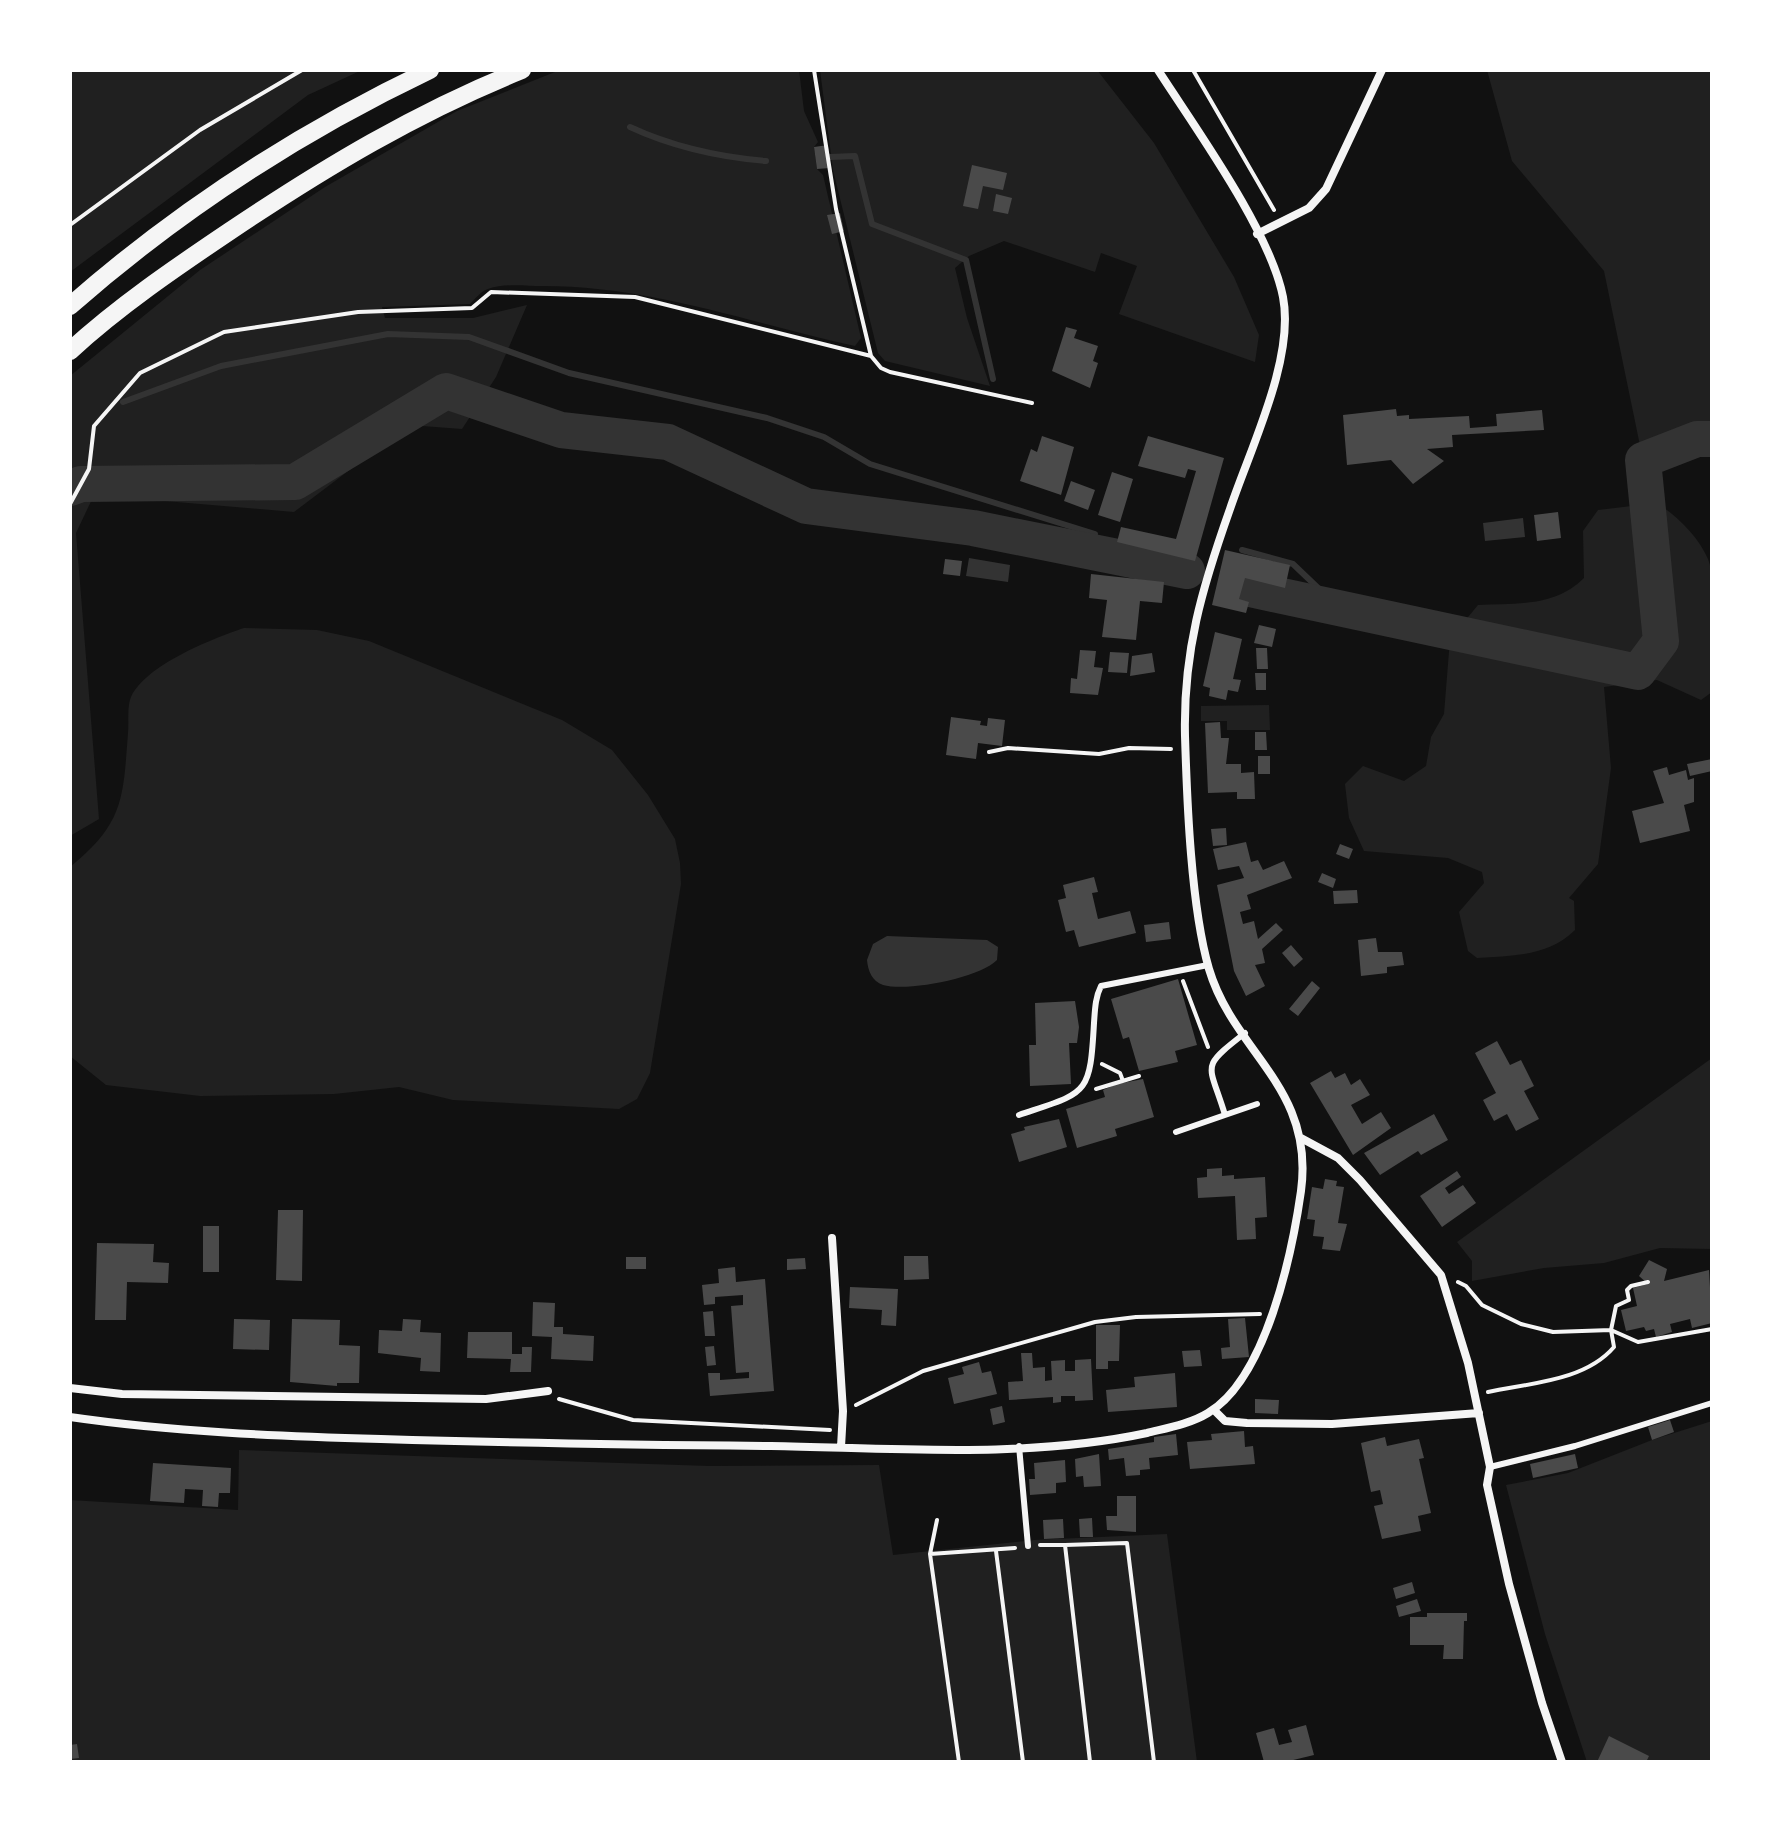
<svg xmlns="http://www.w3.org/2000/svg" width="1782" height="1832" font-family="Signika,sans-serif">
<style>
.green{fill:#202020}
.water{fill:#333}
.lines{fill:none;stroke-linecap:round;stroke-linejoin:round}
.stream{stroke:#333;stroke-width:6}
.river{stroke:#333;stroke-width:36}
.building{fill:#4a4a4a}
.path{stroke:#f5f5f5;stroke-width:4}
.service{stroke:#f5f5f5;stroke-width:6}
.minor{stroke:#f5f5f5;stroke-width:8}
.trunk{stroke:#f5f5f5;stroke-width:18}
</style>
<rect width="100%" height="100%" fill="#111"/>
<path class="green" d="M70,70H362L308,95L70,272Z
M560,70H799L804,111L818,142L814,147L817,169L823,175L861,338L855,346C751,323 650,286 543,286C526,286 504,283 488,289C481,291 475,299 470,304L382,307L385,318H473L527,305L496,377L462,429L409,425L294,512L94,495L76,533L99,819L70,836V376L200,270L325,187L457,111Z
M820,70H1097L1154,143L1234,277L1259,335L1255,362L1119,314L1137,266L1101,253L1095,272L1004,241L969,256L955,268L967,318L990,386L885,361L878,353L833,170Z
M1487,70H1712V439H1697L1643,460L1604,271L1512,161Z
M1657,503C1677,516 1698,536 1708,559C1719,587 1712,659 1712,692L1701,700L1657,680L1604,687L1611,768L1598,864L1569,898L1574,901L1575,930C1547,957 1514,955 1477,958L1468,951L1459,912L1484,883L1482,872L1448,858L1364,851L1349,818L1345,784L1363,766L1404,781L1426,766L1431,737L1444,714L1450,639L1478,605C1517,603 1555,607 1584,578L1583,531L1598,510Z
M244,628L317,630L369,641L562,720L612,750L648,795L675,839L680,863L681,884L650,1073L637,1099L619,1109L453,1100L399,1087L334,1094L200,1096L106,1085L70,1056V867C124,823 123,799 128,733C129,723 127,706 131,697C146,665 211,639 244,628Z
M1269,705L1270,730H1227V721H1201V706Z
M1712,1058V1249L1660,1248L1604,1263L1544,1268L1472,1281V1261L1457,1242Z
M1712,1421V1762H1587L1545,1634L1506,1485L1568,1473L1652,1440Z
M239,1450L709,1466L879,1465L893,1555L1034,1540L1167,1534L1197,1762H70V1500L238,1510Z"/>
<path class="water" d="M1523,518L1525,537L1485,541L1483,523Z
M969,558L1010,565L1008,582L966,576Z
M887,936L987,940L998,947L997,960C979,978 908,992 883,985C872,981 868,971 867,960L873,944Z"/>
<g class="lines">
<path class="stream" d="M630,127C673,147 719,157 766,161
M830,157L855,156L872,224L966,260L993,379
M123,402L221,366L388,334L469,337L569,373L767,418L824,437L870,464L1095,534
M1242,550L1293,564L1339,608"/>
<path class="river" d="M70,488L81,484L295,482L446,391L561,430L668,442L806,506L973,528L1187,571
M1245,588L1638,672L1661,641L1643,460L1697,439H1712"/>
</g>
<path class="building" d="M828,145L830,168L817,169L814,147Z
M972,165L1007,173L1003,190L983,186L978,209L963,206Z
M996,194L1012,198L1008,214L993,211Z
M840,213L844,231L832,234L827,215Z
M1066,327L1077,330L1074,338L1098,346L1093,361L1098,363L1090,388L1052,371Z
M1396,409L1397,416L1409,415V419L1469,416L1470,428L1497,426L1496,414L1542,410L1544,430L1452,435L1453,447L1427,449L1444,461L1413,484L1391,460L1347,465L1343,415Z
M1042,436L1074,447L1061,495L1020,481L1031,449L1037,452Z
M1148,436L1224,458L1195,561L1117,542L1121,527L1176,539L1196,471L1188,469L1185,478L1138,466Z
M1112,472L1133,479L1120,522L1098,515Z
M1071,481L1095,490L1088,510L1064,501Z
M1558,512L1561,538L1537,541L1534,515Z
M1225,550L1290,565L1285,588L1245,578L1239,599L1249,602L1246,613L1212,605Z
M945,559L962,561L960,576L943,574Z
M1091,574L1164,582L1162,603L1140,601L1136,640L1102,637L1107,600L1089,598Z
M1259,625L1276,629L1272,647L1254,643Z
M1215,632L1242,639L1233,679L1241,680L1238,692L1228,690L1226,700L1209,696L1210,688L1203,686Z
M1256,648H1267L1268,669H1257Z
M1080,650L1096,651L1094,667L1103,668L1098,695L1070,693L1071,678L1077,679Z
M1110,652L1129,653L1127,673L1108,672Z
M1152,653L1155,672L1130,676L1132,656Z
M1255,673H1266V690H1256Z
M951,717L981,721L980,725L987,726L988,718L1005,720L1002,746L978,743L976,759L946,755Z
M1220,722L1221,738H1229L1226,764H1241V773L1254,772L1255,799H1237V792L1208,793L1205,723Z
M1255,732H1266L1267,750H1255Z
M1258,756H1270V774H1258Z
M1712,759V771L1690,776L1687,764Z
M1667,767L1669,775L1686,770L1688,780L1694,778V802L1684,805L1690,831L1640,843L1632,811L1664,803L1653,771Z
M1226,828L1227,845L1213,846L1211,829Z
M1246,842L1251,862L1258,860L1263,870L1284,861L1292,878L1247,895L1251,909L1240,912L1243,924L1254,921L1258,939L1276,923L1283,930L1262,949L1265,963L1255,965L1265,986L1246,996L1234,971L1217,885L1244,878L1239,866L1218,870L1213,849Z
M1340,844L1353,849L1349,859L1336,854Z
M1322,873L1336,879L1333,888L1318,882Z
M1094,877L1098,892L1092,893L1098,919L1130,911L1136,933L1079,947L1074,930L1066,932L1058,900L1066,898L1063,885Z
M1357,890L1358,903L1334,904L1333,891Z
M1169,922L1171,939L1146,942L1144,925Z
M1376,938L1378,952H1402L1404,965L1387,967V973L1361,976L1358,940Z
M1291,945L1303,959L1294,967L1282,953Z
M1178,979L1197,1045L1175,1051L1178,1062L1139,1071L1129,1037L1123,1039L1111,999Z
M1312,981L1320,988L1298,1016L1289,1009Z
M1075,1001L1079,1027L1077,1043H1069L1071,1084L1030,1086L1029,1045H1036L1035,1003Z
M1497,1041L1510,1065L1521,1060L1534,1086L1524,1091L1539,1119L1516,1131L1507,1114L1494,1121L1483,1100L1496,1093L1475,1053Z
M1331,1071L1335,1078L1345,1073L1351,1085L1360,1079L1370,1095L1351,1105L1362,1124L1381,1112L1391,1128L1353,1155L1310,1083Z
M1143,1079L1154,1117L1115,1129L1117,1136L1077,1148L1066,1109L1105,1097L1103,1090L1117,1084Z
M1434,1114L1448,1140L1421,1155L1418,1151L1380,1175L1364,1153Z
M1059,1119L1067,1147L1019,1162L1011,1134L1025,1130L1024,1127Z
M1222,1168V1176L1234,1175V1179L1265,1177L1267,1217L1255,1218L1256,1239L1237,1240L1235,1196L1198,1198L1197,1178L1207,1177V1169Z
M1457,1171L1461,1177L1445,1188L1449,1194L1463,1185L1476,1203L1442,1227L1420,1196Z
M1325,1179L1337,1181L1336,1186L1344,1187L1338,1223L1347,1224L1340,1251L1322,1249L1324,1237L1313,1236L1315,1220L1307,1219L1312,1187L1323,1189Z
M278,1210H303L302,1281L276,1280Z
M203,1226H219V1272H203Z
M97,1243L154,1244L153,1262L169,1263L168,1283L127,1282L126,1320H95Z
M904,1256H928L929,1279L904,1280Z
M626,1257H646V1269H626Z
M805,1258L806,1269L787,1270V1259Z
M1649,1260L1667,1269L1664,1281L1709,1270L1712,1323L1692,1328L1690,1319L1670,1324L1672,1332L1656,1337L1654,1329L1646,1331L1644,1327L1626,1331L1621,1310L1637,1306L1633,1288L1648,1284L1639,1276Z
M735,1267L736,1282L765,1279L774,1391L710,1396L708,1373H720V1380L749,1378V1372L736,1373L731,1306L743,1305V1295L715,1297V1304L704,1305L702,1285L719,1283L718,1269Z
M850,1287L898,1289L896,1326L881,1325L882,1310L849,1308Z
M533,1302L555,1303L554,1327H563V1334L594,1336L593,1361L551,1359L552,1337L532,1336Z
M713,1311L715,1336H705L703,1312Z
M1245,1318L1249,1357L1222,1359L1221,1348L1230,1347L1228,1319Z
M234,1319L270,1320L269,1350L233,1349Z
M292,1319L340,1320L339,1345L360,1346L359,1383H337V1386L290,1382Z
M403,1319L421,1320L420,1332L441,1333L440,1372L420,1371L421,1358L378,1353L379,1330L402,1331Z
M1096,1325H1120L1119,1361H1108V1369H1096Z
M468,1332H512V1354H522V1347H532L531,1372H510L511,1359L467,1358Z
M714,1346L716,1365L707,1366L705,1347Z
M1200,1350L1202,1366L1184,1367L1182,1351Z
M1021,1353H1032L1033,1368L1045,1367V1381L1052,1380L1051,1361L1065,1360V1371H1075V1360L1091,1359L1093,1400L1075,1401V1396H1061V1402L1053,1403V1397L1009,1400L1008,1382L1023,1381Z
M979,1362L982,1373L991,1371L997,1394L954,1404L948,1378L964,1374L962,1367Z
M1175,1373L1177,1407L1108,1412L1106,1390L1135,1387L1134,1377Z
M1255,1399L1279,1400L1278,1414L1255,1413Z
M1002,1406L1005,1422L993,1425L990,1409Z
M1670,1420L1674,1432L1652,1440L1648,1427Z
M1244,1431L1245,1447L1253,1446L1255,1464L1190,1469L1187,1442L1212,1440L1211,1434Z
M1176,1434L1178,1455L1149,1458L1150,1469L1140,1470V1475L1126,1476L1124,1458L1109,1460L1108,1449L1154,1442V1437Z
M1385,1437L1387,1446L1419,1439L1424,1458L1419,1459L1431,1513L1418,1516L1421,1531L1382,1539L1374,1506L1383,1504L1380,1490L1371,1492L1361,1443Z
M1099,1454L1101,1486L1084,1487L1083,1476L1076,1477L1075,1459Z
M1575,1454L1578,1468L1533,1478L1530,1464Z
M1065,1460L1066,1482L1056,1483V1493L1030,1495L1029,1479H1035L1034,1463Z
M153,1463L231,1468L230,1493H219L218,1507L202,1506L203,1490L185,1489L184,1503L150,1501Z
M1117,1496H1136V1532L1107,1530L1106,1516H1117Z
M1092,1518L1093,1537H1080L1079,1519Z
M1063,1519L1064,1538L1044,1539L1043,1520Z
M1412,1582L1415,1593L1396,1599L1393,1588Z
M1417,1599L1421,1611L1399,1617L1396,1606Z
M1427,1613H1467V1621H1464L1463,1659H1443L1444,1645H1410V1617H1427Z
M1306,1725L1314,1755L1285,1762H1264L1256,1733L1274,1728L1279,1745L1292,1742L1288,1730Z
M1609,1736L1649,1756L1646,1762H1597Z
M77,1744L79,1758L70,1759V1745Z"/>
<g class="lines">
<path class="path" d="M814,70L836,209L871,356
M1193,70L1274,210
M1529,70H1530
M70,225L200,130L302,70
M70,504L89,469L94,426L140,373L224,332L358,312L472,308L491,292L635,297L871,356L881,368L890,372L1032,403
M989,752L1008,748L1099,754L1129,748L1171,749
M1183,981L1208,1047
M1102,1064L1120,1073L1123,1081
M1096,1089L1139,1076
M1458,1282L1466,1286L1482,1305L1521,1324L1553,1332L1611,1330L1638,1342L1712,1329
M1488,1392C1530,1383 1585,1381 1614,1347L1611,1330L1616,1306L1629,1300L1627,1290L1631,1286L1648,1282
M559,1399L633,1420L830,1430
M856,1405L923,1371L1095,1322L1136,1317L1260,1314
M937,1520L930,1554L959,1762
M1040,1545H1065L1090,1762
M1065,1545L1127,1543L1154,1762
M996,1551L1023,1762
M930,1554L1015,1548"/>
<path class="service" d="M1019,1115C1087,1092 1090,1097 1094,1023C1095,1010 1095,998 1101,986L1208,965
M1225,1115L1257,1104
M1176,1132L1225,1115C1209,1062 1199,1069 1245,1033
M1019,1446L1028,1546
M1490,1467L1575,1446L1712,1403"/>
<path class="minor" d="M1257,234L1309,208L1326,189L1382,70
M1301,1138L1338,1158L1360,1180L1441,1275L1468,1363L1490,1467L1487,1485L1509,1584L1542,1703L1562,1762
M832,1238L843,1411L841,1447
M70,1388L122,1394L486,1399L548,1391
M1214,1410L1225,1421L1247,1423L1332,1424L1479,1413
M70,1417C173,1432 277,1436 381,1439C511,1443 641,1445 771,1446C894,1448 1025,1459 1147,1433C1167,1428 1190,1424 1208,1413C1266,1379 1292,1254 1301,1191C1315,1087 1234,1053 1209,969C1191,907 1187,802 1185,736C1183,652 1202,588 1230,509C1250,449 1295,359 1283,297C1270,231 1196,129 1158,70"/>
<path class="trunk" d="M70,306C178,211 300,132 430,70
M70,351C119,306 175,268 230,231C324,168 417,112 522,70"/>
</g>
<rect width="1782" height="1832" fill="none" stroke="#ffffff" stroke-width="144"/>
</svg>
